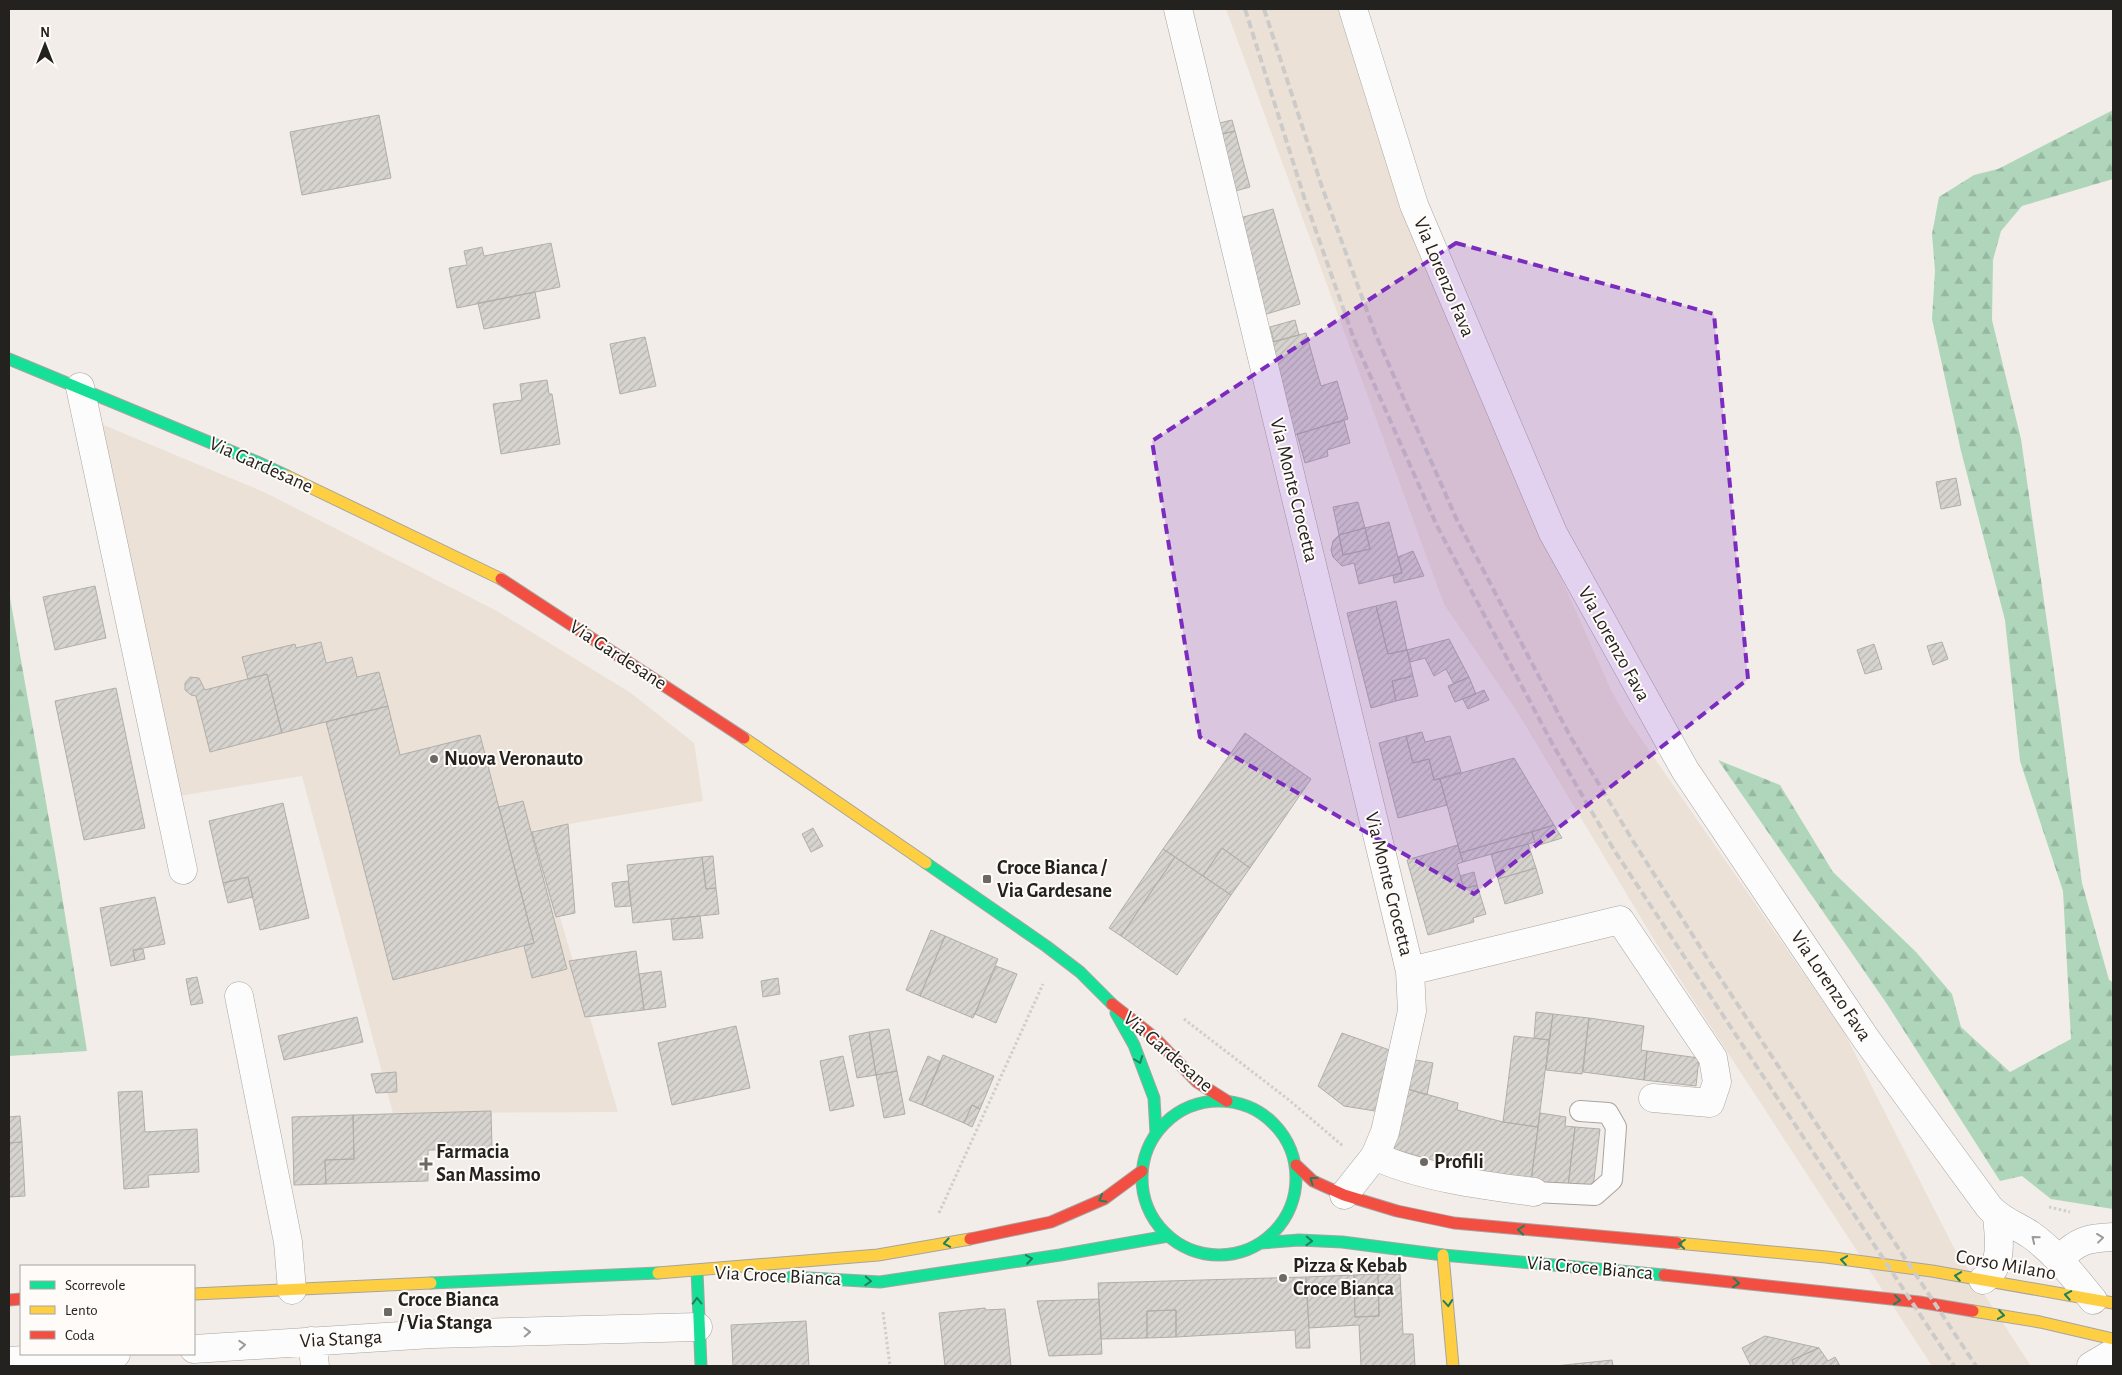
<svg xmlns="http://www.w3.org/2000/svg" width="2122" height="1375" font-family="'Alegreya Sans',sans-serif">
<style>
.built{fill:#ebe1d7}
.forest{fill:url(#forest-firs)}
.building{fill:url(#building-hatch);stroke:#b1aeaa}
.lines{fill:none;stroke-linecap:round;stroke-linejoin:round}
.lane-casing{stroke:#a7a4a0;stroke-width:22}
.street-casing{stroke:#a7a4a0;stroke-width:29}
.fast-casing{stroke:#a7a4a0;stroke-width:13}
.slow-casing{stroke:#a7a4a0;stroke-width:13}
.jam-casing{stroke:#a7a4a0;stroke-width:13}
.path{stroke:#cfcecc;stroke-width:3;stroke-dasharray:2.5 2.5;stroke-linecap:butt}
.lane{stroke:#fdfcfc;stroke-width:20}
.street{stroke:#fdfcfc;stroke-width:28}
.fast{stroke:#16e098;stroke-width:11}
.slow{stroke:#ffcf43;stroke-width:11}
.jam{stroke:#f24e42;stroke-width:11}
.rail{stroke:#cdcbc9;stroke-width:4;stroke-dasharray:8 4;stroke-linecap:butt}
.oneway{stroke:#1d815c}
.oneway2{stroke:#9b9a99}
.marked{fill:#7b2cbf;fill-opacity:0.2;stroke:#7b2cbf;stroke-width:4;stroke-dasharray:10 6;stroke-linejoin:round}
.poi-dot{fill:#6c6965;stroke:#fefbf8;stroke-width:2}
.labels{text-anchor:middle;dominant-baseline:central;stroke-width:4;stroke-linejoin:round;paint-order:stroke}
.street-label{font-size:20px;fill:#24221f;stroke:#fefbf8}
.poi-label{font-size:20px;font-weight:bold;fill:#24221f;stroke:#fefbf8;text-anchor:start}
</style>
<defs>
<pattern id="forest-firs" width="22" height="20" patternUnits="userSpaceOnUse" patternTransform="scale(1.25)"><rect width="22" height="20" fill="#afd6bb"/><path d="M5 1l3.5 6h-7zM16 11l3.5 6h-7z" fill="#96b7a0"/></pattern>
<pattern id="building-hatch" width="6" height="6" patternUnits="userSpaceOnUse" patternTransform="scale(1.25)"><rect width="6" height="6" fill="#d7d4d0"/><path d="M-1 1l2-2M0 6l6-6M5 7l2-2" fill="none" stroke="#b8b6b2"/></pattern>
</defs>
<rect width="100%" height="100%" fill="#f2ede8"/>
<path class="built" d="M1226,9H1339L1430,270L1481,399L1611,690L1626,717L1844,1032L1954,1248L2031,1366H1932L1653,938L1518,713L1444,604Z
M99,423L266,493L497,611L631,693L694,743L703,801L534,830L618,1112L393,1113L302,776L179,796Z"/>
<path class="forest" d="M2113,110V179L2022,206L2001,231L1993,260L1992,320L2021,439L2060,714L2082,883L2109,980L2113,982V1209L2051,1199L2022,1176L2000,1181L1887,1004L1718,760L1780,785L1833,872L1916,952L1952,994L1961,1027L2010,1072L2071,1039L2063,891L2020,761L2005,620L1961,451L1932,319L1935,271L1932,234L1939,197L1974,175L1998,169Z
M9,592L56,859L87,1051L9,1056Z"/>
<path class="building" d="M379,115L391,178L302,195L290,132Z
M1232,120L1235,131L1218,135L1215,124Z
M1235,131L1250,187L1228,193L1213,136Z
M1273,209L1300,304L1263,315L1236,219Z
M551,243L560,287L457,308L449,268L467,265L464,251L482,247L484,256Z
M535,292L540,318L484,329L478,303Z
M1295,320L1299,335L1274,342L1270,327Z
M1306,333L1321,386L1337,381L1348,419L1295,435L1268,343Z
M645,337L656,386L620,394L610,344Z
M547,380L549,394H552L560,444L501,454L493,404L522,400L520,384Z
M1344,420L1350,443L1327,450L1328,456L1305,463L1297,434Z
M1956,478L1961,505L1941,509L1936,482Z
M1358,502L1365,528L1339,535L1333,507Z
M1389,522L1402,573L1359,584L1354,563L1342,566L1333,557L1331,550L1333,541L1339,535L1343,555L1370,549L1365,528Z
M1365,528L1370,549L1343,555L1339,535Z
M1413,551L1424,576L1394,583L1393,575L1402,573L1398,557Z
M95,586L106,638L55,650L43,597Z
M1396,601L1407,650L1388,654L1376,606Z
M1376,606L1388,654L1407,650L1413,676L1392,681L1396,701L1371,708L1347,613Z
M1449,639L1469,677L1454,684L1446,669L1434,676L1425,658L1410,662L1407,650Z
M321,642L326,663L352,657L357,677L379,672L388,706L282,733L267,674L248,679L242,657L295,644L296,648Z
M1942,642L1948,659L1933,665L1927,646Z
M1874,644L1882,669L1865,674L1857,650Z
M267,674L282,733L210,752L196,696L191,695L185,690V683L190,677L199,678L205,690Z
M1413,676L1418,696L1396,701L1392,681Z
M1469,677L1476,694L1455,702L1448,686Z
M116,688L145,828L84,840L55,701Z
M1484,690L1489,700L1468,709L1463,699Z
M388,706L400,755L480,735L534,943L393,980L326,722Z
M1422,732L1425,742L1450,736L1461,772L1434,780L1429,759L1413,763L1406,736Z
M1245,733L1311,779L1250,868L1222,848L1203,876L1163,849Z
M1406,736L1413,763L1429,759L1434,780L1440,779L1447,805L1398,818L1379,743Z
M1514,758L1554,825L1460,853L1440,779Z
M523,801L567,969L532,978L524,946L534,943L499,807Z
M283,803L309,918L260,930L248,877L223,883L209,821Z
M568,824L575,913L556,917L532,832Z
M1554,825L1562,838L1536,846L1532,832Z
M813,828L823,846L811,852L802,834Z
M1532,832L1535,842L1463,862L1460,853Z
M1528,844L1536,868L1498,879L1491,854Z
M1458,845L1463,862L1457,864L1464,889L1477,885L1486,914L1473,918L1474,922L1428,935L1407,860Z
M1222,848L1250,868L1231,895L1203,876Z
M1163,849L1175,857L1121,936L1109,928Z
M713,856L716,888L706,889L702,857Z
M702,857L706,889L716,888L719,914L633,923L627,865Z
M1175,857L1231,895L1177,975L1121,936Z
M1536,868L1543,893L1505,904L1498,879Z
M1474,872L1477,885L1464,889L1460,876Z
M248,877L253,897L228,903L223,883Z
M628,881L631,906L615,907L612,883Z
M155,897L165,944L133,950L135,961L111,966L100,908Z
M700,916L703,938L673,940L671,919Z
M931,930L945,936L920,996L906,990Z
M945,936L998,959L973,1018L920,996Z
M143,949L145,959L135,961L133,950Z
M636,951L644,1010L585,1017L569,961Z
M996,966L1017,974L996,1023L975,1014Z
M661,971L666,1007L644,1010L639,974Z
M197,977L203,1003L191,1005L186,979Z
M778,978L780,994L763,997L761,981Z
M1536,1012L1553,1014L1549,1040L1534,1038Z
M1553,1014L1589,1018L1582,1074L1546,1070Z
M357,1017L363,1042L284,1060L278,1036Z
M1589,1018L1644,1026L1641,1050L1647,1051L1644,1080L1583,1072Z
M736,1026L750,1088L672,1105L658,1043Z
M889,1029L897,1071L876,1075L869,1032Z
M869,1032L876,1075L857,1078L849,1036Z
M1342,1033L1395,1052L1381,1112L1344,1106L1318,1086Z
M1514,1036L1549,1040L1538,1127L1503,1122Z
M1647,1051L1699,1058L1696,1086L1644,1080Z
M943,1055L994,1076L980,1109L972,1105L964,1123L922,1105Z
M843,1056L854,1106L830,1111L820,1061Z
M928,1056L941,1062L922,1105L909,1100Z
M1410,1059L1433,1063L1427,1095L1404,1088Z
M897,1071L905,1114L884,1118L876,1075Z
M396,1072L397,1092L376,1093L371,1074Z
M1404,1088L1458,1103L1457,1110L1503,1122L1538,1127L1531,1181L1480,1174L1390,1148Z
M142,1091L145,1132L197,1129L199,1172L148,1175L149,1187L124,1189L118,1092Z
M972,1105L980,1109L972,1127L964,1123Z
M491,1111L492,1149L428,1150V1181L326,1184L325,1160L354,1159L353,1115Z
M1540,1113L1566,1117L1565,1126L1575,1127L1568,1186L1531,1181Z
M353,1115L354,1159L325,1160L326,1184L294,1185L292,1117Z
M20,1116L22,1142L9,1143V1117Z
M1575,1127L1600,1129L1593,1188L1568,1186Z
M22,1142L25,1196L9,1197V1143Z
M1378,1274H1400L1403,1334H1413L1415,1366H1361L1359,1325L1309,1328L1306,1277L1354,1275L1355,1317L1379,1316Z
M1378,1274L1379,1316L1355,1317L1354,1275Z
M1306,1277L1310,1348H1296L1295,1330L1176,1337V1310L1147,1311V1338L1101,1339L1098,1283Z
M1099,1299L1102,1354L1049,1356L1037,1301Z
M985,1308L986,1310L1005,1309L1011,1366H945L939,1313Z
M1176,1310V1337L1147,1338V1311Z
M806,1321L809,1366H733L731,1325Z
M1765,1336L1819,1348L1792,1360L1794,1366H1751L1742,1348Z
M1819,1348L1828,1361L1835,1357L1840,1366H1794L1792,1360Z
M1612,1360L1613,1366H1555Z"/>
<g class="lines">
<g class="lane-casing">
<path id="lane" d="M1534,1192L1595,1195L1612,1180L1616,1127L1608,1113L1580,1111"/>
</g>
<g class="street-casing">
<path id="street" d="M1178,9L1410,971L1412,1011L1385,1132L1375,1156L1344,1195
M1353,9L1414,205L1553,533L1685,770L1866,1039L1989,1207C2000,1220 2016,1225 2031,1235C2055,1252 2074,1277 2093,1300
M80,387L183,870
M1410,971L1620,920L1713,1058L1717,1082L1710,1103L1653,1098
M239,996L288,1242L292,1290
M1375,1156C1419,1177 1486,1186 1534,1192
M2059,1259C2078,1241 2086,1238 2113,1237
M1983,1280C2004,1266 1999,1238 1997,1216
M312,1341L315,1366
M194,1349L432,1334L698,1327
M9,1361L116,1354
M2091,1366L2113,1353"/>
</g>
<g class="fast-casing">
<path id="fast" d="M9,359L257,462L287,476
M926,863L1046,946L1080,972L1112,1004
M1116,1013L1134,1045L1154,1098L1156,1134
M1142 1178a77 77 0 1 1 154 0a77 77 0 1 1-154 0Z
M1261,1243L1299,1240L1342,1242L1443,1255L1664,1275
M697,1271L701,1366
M791,1277L880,1282L1060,1255L1168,1236
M431,1283L658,1273"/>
</g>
<g class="slow-casing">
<path id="slow" d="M287,476L501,579
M744,738L926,863
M1677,1243L1826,1257L1932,1271L2113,1303
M1443,1255L1453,1366
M658,1273L878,1255L970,1239
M194,1294L431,1283
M1973,1311L2040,1322L2113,1339"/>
</g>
<g class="jam-casing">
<path id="jam" d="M501,579L744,738
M1112,1004L1154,1037L1197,1082L1227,1101
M1296,1165L1313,1181L1344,1195L1397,1211L1454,1223L1677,1243
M970,1239L1051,1222L1104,1199L1142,1171
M1664,1275L1919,1302L1973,1311
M9,1300L21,1299"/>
</g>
<path class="path" d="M1184,1019L1289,1100L1343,1146
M2049,1207L2070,1212
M939,1213L1043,984
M883,1312L890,1366"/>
<use href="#lane" class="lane"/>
<use href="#street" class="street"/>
<use href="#fast" class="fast"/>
<use href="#slow" class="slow"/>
<use href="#jam" class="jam"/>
<path class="rail" d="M1245,9L1304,197L1354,339L1437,526L1553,745L1614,850L1954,1366
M1264,9L1322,187L1375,333L1456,518L1570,736L1633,841L1709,961L1976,1366"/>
</g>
<defs><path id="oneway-chevron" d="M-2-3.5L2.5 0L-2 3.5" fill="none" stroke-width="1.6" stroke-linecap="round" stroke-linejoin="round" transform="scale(1.25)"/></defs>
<g class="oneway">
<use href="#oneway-chevron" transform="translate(1139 1060) rotate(69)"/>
<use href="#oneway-chevron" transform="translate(1313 1180) rotate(-146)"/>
<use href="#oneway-chevron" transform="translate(1102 1199) rotate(151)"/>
<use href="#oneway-chevron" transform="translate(1521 1230) rotate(-175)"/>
<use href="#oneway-chevron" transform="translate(1309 1241) rotate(2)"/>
<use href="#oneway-chevron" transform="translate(947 1243) rotate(170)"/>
<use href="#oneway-chevron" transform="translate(1682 1244) rotate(-175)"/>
<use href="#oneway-chevron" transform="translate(1029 1259) rotate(-8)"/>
<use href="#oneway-chevron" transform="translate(1844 1260) rotate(-172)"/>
<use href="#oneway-chevron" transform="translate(1958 1276) rotate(-171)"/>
<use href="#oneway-chevron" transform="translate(868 1281) rotate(3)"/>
<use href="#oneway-chevron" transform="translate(1736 1283) rotate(6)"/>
<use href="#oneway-chevron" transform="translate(2068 1295) rotate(-170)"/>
<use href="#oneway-chevron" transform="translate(1897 1300) rotate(6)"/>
<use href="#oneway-chevron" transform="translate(697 1301) rotate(-91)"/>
<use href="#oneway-chevron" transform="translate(1448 1303) rotate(85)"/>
<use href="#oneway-chevron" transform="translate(2001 1315) rotate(9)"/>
</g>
<g class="oneway2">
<use href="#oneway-chevron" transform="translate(2100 1238) rotate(-7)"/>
<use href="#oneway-chevron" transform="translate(2035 1239) rotate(-141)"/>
<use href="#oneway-chevron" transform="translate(527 1332) rotate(-2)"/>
<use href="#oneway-chevron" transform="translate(242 1345) rotate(-4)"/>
</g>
<path class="marked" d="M1456,243L1714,314L1748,679L1474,894L1200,737L1152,441Z"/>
<g class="poi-dot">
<circle cx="434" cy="759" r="5"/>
<rect x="982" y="874" width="10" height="10" rx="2.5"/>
<circle cx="1424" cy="1162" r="5"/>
<path d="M423.5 1156.5h5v5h5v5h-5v5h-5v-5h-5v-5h5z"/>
<circle cx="1283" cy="1278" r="5"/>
<rect x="383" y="1307" width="10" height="10" rx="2.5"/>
</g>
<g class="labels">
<g class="street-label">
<text transform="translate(1444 277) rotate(67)">Via Lorenzo Fava</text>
<text transform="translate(261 465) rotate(24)">Via Gardesane</text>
<text transform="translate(1294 490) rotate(76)">Via Monte Crocetta</text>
<text transform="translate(1614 644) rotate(61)">Via Lorenzo Fava</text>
<text transform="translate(618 655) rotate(33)">Via Gardesane</text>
<text transform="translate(1389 884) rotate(76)">Via Monte Crocetta</text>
<text transform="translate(1831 986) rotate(56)">Via Lorenzo Fava</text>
<text transform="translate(1168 1052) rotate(41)">Via Gardesane</text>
<text transform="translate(2006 1265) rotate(10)">Corso Milano</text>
<text transform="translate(1590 1268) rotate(5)">Via Croce Bianca</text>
<text transform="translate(778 1276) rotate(3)">Via Croce Bianca</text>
<text transform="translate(341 1339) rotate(-3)">Via Stanga</text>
</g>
<g class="poi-label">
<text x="444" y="759">Nuova Veronauto</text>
<text x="997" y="868">Croce Bianca /<tspan x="997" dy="23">Via Gardesane</tspan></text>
<text x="436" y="1152">Farmacia<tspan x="436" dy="23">San Massimo</tspan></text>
<text x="1434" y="1162">Profili</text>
<text x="1293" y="1266">Pizza &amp; Kebab<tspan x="1293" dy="23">Croce Bianca</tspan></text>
<text x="398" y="1300">Croce Bianca<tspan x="398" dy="23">/ Via Stanga</tspan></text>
</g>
</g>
<rect width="2122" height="1375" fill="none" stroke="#24221f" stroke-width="20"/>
<rect x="20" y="1265" width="175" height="90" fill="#fefbf8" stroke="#a7a4a1"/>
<rect x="30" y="1281" width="25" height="8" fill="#16e098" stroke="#a7a4a1"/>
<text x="65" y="1290" font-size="15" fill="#24221f">Scorrevole</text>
<rect x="30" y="1306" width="25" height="8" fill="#ffcf43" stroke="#a7a4a1"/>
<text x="65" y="1315" font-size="15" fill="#24221f">Lento</text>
<rect x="30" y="1331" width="25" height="8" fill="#f24e42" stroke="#a7a4a1"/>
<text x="65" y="1340" font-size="15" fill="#24221f">Coda</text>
<g transform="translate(45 45)" stroke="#fefbf8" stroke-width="4" paint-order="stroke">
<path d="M0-4L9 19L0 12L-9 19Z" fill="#24221f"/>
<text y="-8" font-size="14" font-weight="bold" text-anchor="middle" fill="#24221f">N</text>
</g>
</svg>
